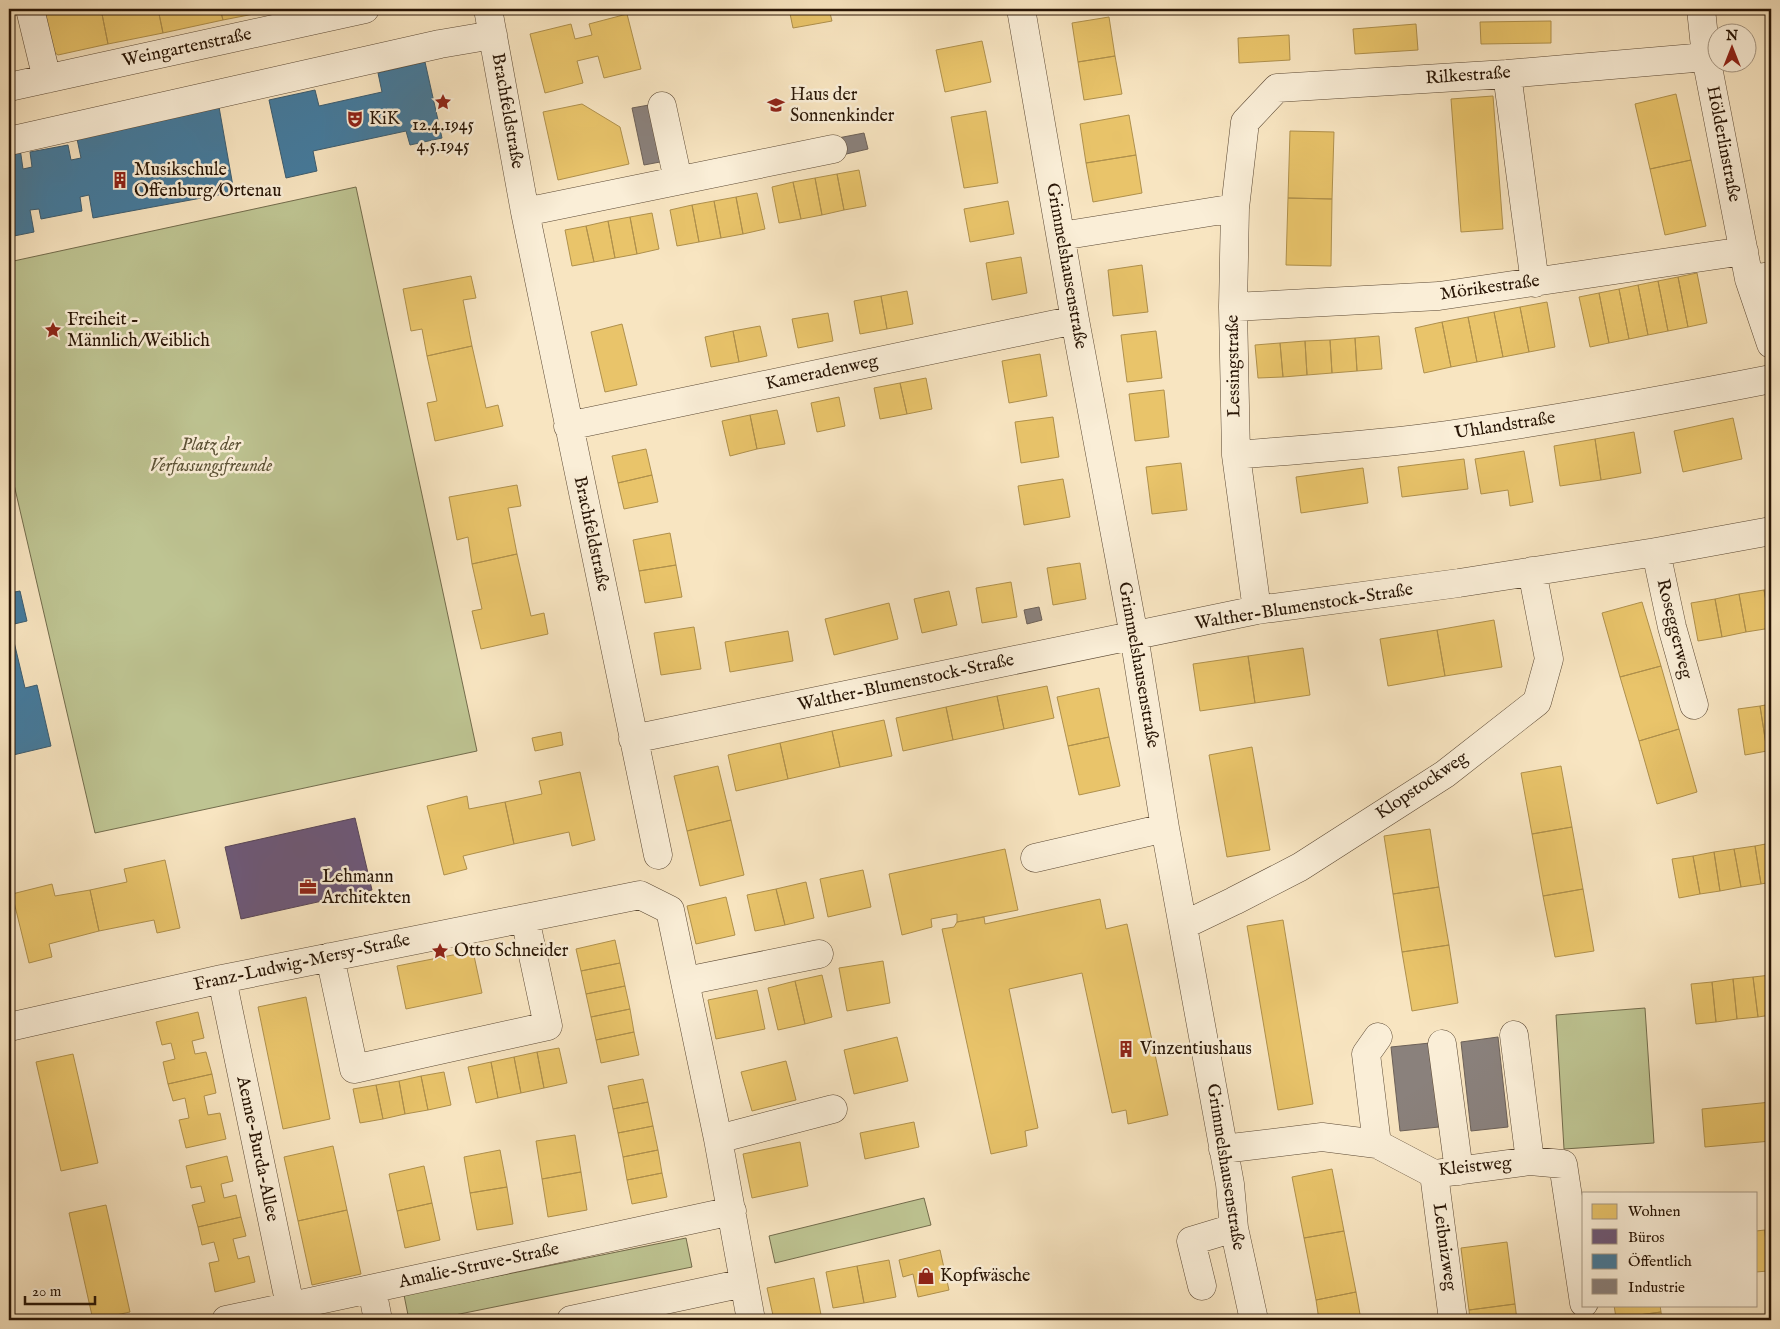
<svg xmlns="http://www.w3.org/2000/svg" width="1780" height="1329" font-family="'IM FELL English',serif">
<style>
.green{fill:#bec492;stroke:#736c4c}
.homes{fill:#e9c46a;stroke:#af904c}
.offices{fill:#6d597a;stroke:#584557}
.public{fill:#457b9d;stroke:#3c5c6f}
.industry{fill:#8a817c;stroke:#6d6158}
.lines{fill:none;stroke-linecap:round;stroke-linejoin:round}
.minor-casing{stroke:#5c4934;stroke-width:29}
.minor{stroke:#faeed7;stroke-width:28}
.labels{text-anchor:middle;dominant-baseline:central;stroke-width:5;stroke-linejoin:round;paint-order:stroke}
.street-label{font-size:18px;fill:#281505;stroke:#faeed7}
.poi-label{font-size:18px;fill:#281505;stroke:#faeed7;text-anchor:start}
.park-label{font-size:18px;font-style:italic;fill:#5c5236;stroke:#faeed7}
</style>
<rect width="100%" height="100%" fill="#f8e5c1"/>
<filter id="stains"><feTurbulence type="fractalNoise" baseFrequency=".004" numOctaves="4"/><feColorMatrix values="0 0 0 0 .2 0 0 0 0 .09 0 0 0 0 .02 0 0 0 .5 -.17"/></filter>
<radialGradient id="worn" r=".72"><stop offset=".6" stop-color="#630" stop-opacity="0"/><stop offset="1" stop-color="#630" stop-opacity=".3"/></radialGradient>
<path class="green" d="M356,187L477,751L95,833L9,463V262Z
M1645,1008L1654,1143L1564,1149L1556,1015Z
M924,1198L931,1225L775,1263L769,1236Z
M686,1238L692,1267L430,1320H409L404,1295Z"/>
<path class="homes" d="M74,9H101L108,44L58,55L52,51L45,15Z
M101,9H158L163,33L108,44Z
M158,9H220L223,20L163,33Z
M220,9H263L264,12L223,20Z
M789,9H829L832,21L793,28Z
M627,14L641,69L604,78L598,56L577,61L583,83L545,93L530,34L571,24L575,39L592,35L589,24Z
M1109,17L1115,56L1078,62L1072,23Z
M1551,21V43L1481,44L1480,22Z
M1416,24L1418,50L1355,54L1353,29Z
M1289,35L1290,60L1239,63L1238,38Z
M982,41L991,82L945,92L936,50Z
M1115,56L1122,94L1084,100L1078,62Z
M1676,94L1691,160L1650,169L1635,104Z
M1493,96L1503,229L1461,232L1451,99Z
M582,104L620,127L629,164L558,180L543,112Z
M986,111L998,183L964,188L951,117Z
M1129,115L1136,155L1086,163L1080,124Z
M1290,131L1334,132L1332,199L1288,198Z
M1136,155L1142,193L1093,202L1086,163Z
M1691,160L1706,226L1665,235L1650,169Z
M859,170L866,206L844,210L837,174Z
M837,174L844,210L822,215L815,178Z
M815,178L822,215L801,219L793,182Z
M793,182L801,219L779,223L772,187Z
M757,193L765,229L743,234L736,197Z
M736,197L743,234L721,238L714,201Z
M1288,198L1332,199L1331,266L1286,265Z
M714,201L721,238L699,242L692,205Z
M1008,201L1014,234L970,242L964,209Z
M692,205L699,242L677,246L670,210Z
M652,213L659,249L637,254L630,217Z
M630,217L637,254L615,258L608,221Z
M608,221L615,258L594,262L586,226Z
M586,226L594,262L572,266L565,230Z
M1021,257L1027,293L992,300L986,263Z
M1142,265L1148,312L1113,316L1108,270Z
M1697,273L1707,323L1688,327L1678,277Z
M471,276L476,298L463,300L472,346L427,356L422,329L411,331L403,289Z
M1678,277L1688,327L1668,331L1658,281Z
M1658,281L1668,331L1648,335L1638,285Z
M1638,285L1648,335L1629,339L1619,289Z
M1619,289L1629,339L1609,343L1599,293Z
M907,291L913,324L887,329L881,296Z
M1599,293L1609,343L1590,347L1579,297Z
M881,296L887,329L860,334L854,301Z
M1547,302L1555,347L1529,352L1520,307Z
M1520,307L1529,352L1503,357L1494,312Z
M1494,312L1503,357L1477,362L1468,317Z
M828,313L833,341L798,348L792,319Z
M1468,317L1477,362L1451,367L1442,322Z
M1442,322L1451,367L1424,373L1415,328Z
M622,324L637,385L605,392L591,332Z
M760,326L767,356L739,362L733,331Z
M733,331L739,362L711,367L705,337Z
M1156,331L1162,378L1127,382L1121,335Z
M1379,336L1382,369L1357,371L1355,338Z
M1355,338L1357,371L1332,373L1330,340Z
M1330,340L1332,373L1307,375L1305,341Z
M1305,341L1307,375L1283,377L1280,343Z
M1280,343L1283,377L1258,378L1255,345Z
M472,346L486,408L498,405L503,426L435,441L427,403L437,401L427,356Z
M1040,354L1047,396L1009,403L1002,361Z
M926,378L932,409L907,414L900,383Z
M900,383L907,414L880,419L874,388Z
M1164,390L1169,437L1135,441L1129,394Z
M839,397L845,426L817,432L811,403Z
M777,410L785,444L757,449L750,415Z
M750,415L757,449L730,456L722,421Z
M1053,417L1059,457L1021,463L1015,422Z
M1733,418L1742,459L1683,472L1674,431Z
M1634,432L1641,473L1601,480L1595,439Z
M1595,439L1601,480L1560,486L1554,446Z
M646,449L652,475L618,483L612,456Z
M1524,451L1533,502L1510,506L1508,490L1481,494L1475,459Z
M1464,459L1468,489L1402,497L1398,467Z
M1181,463L1187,510L1152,514L1146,467Z
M1363,468L1368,503L1301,513L1296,477Z
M652,475L658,502L624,509L618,483Z
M1063,479L1070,517L1024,525L1018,486Z
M517,485L521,506L508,508L517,554L472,564L468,537L457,540L449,497Z
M670,533L676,565L639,571L633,540Z
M517,554L531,616L544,613L548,634L481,649L472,611L482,609L472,564Z
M1080,563L1086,599L1053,605L1047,568Z
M676,565L682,597L645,603L639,571Z
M1011,582L1017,617L982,623L976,588Z
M1771,589V628L1764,590Z
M1764,590L1771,628L1746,632L1739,594Z
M949,591L957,625L922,633L914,599Z
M1739,594L1746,632L1722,637L1715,599Z
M1715,599L1722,637L1698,641L1691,603Z
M1642,602L1661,666L1620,677L1602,613Z
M889,603L898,639L834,655L825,619Z
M1494,620L1502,667L1445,676L1437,630Z
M694,627L701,669L661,675L654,633Z
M1437,630L1445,676L1388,686L1380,639Z
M788,631L793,661L730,672L725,642Z
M1303,648L1310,695L1255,703L1248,656Z
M1248,656L1255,703L1200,711L1193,664Z
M1661,666L1679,729L1639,741L1620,677Z
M1047,686L1054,718L1004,729L997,696Z
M1099,688L1109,737L1068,746L1057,697Z
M997,696L1004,729L953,740L946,707Z
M1771,704V751H1767L1760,706Z
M1760,706L1767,751L1745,755L1738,709Z
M946,707L953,740L903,751L896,718Z
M884,720L892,756L840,767L832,731Z
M1679,729L1697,792L1657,804L1639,741Z
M832,731L840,767L788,779L780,743Z
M561,732L563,745L535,751L532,738Z
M1109,737L1120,786L1079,795L1068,746Z
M780,743L788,779L736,791L728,755Z
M1252,747L1270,850L1227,857L1209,755Z
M718,766L731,820L687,831L674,776Z
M1561,766L1572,827L1532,834L1521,773Z
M580,772L595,840L572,846L569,832L514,844L505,802L542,794L539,781Z
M467,796L469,809L505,802L514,844L463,856L467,869L444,875L427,806Z
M731,820L744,875L700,886L687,831Z
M1572,827L1583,889L1543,896L1532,834Z
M1430,829L1439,887L1393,894L1384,836Z
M1771,843V882L1761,884L1755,846Z
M1755,846L1761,884L1741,887L1734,849Z
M1005,849L1018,910L957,922V914L931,919L932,927L902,935L889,874Z
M1734,849L1741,887L1720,891L1714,852Z
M1714,852L1720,891L1700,894L1693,856Z
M1693,856L1700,894L1679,898L1672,859Z
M165,860L180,928L157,933L154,920L99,931L90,890L127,882L124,869Z
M863,870L871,907L828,917L820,879Z
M806,882L814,918L785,925L776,889Z
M52,884L55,896L90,890L99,931L49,944L52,957L29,963L12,894Z
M1439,887L1449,945L1402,952L1393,894Z
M776,889L785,925L755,931L747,895Z
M1583,889L1594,951L1555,957L1543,896Z
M726,897L735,935L696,944L687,906Z
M1100,899L1106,929L1127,924L1168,1115L1128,1124L1126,1110L1112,1113L1082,973L1009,989L1038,1128L1025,1131L1027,1146L991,1154L942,929L954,927L957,922L984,917L985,924Z
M1283,920L1313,1104L1278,1110L1247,926Z
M615,940L620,963L581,971L576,949Z
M1449,945L1458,1003L1412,1011L1402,952Z
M473,951L482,993L406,1009L397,966Z
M883,961L890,1003L847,1011L839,968Z
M620,963L625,986L586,994L581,971Z
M822,975L832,1017L805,1024L795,981Z
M1771,975V1015L1758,1017L1753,977Z
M1753,977L1758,1017L1737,1019L1733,979Z
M1733,979L1737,1019L1716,1022L1712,982Z
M795,981L805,1024L778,1030L768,988Z
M1712,982L1716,1022L1696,1024L1691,984Z
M625,986L630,1009L591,1017L586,994Z
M757,990L765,1029L716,1039L708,1000Z
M306,997L330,1119L283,1129L258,1007Z
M630,1009L634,1032L596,1040L591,1017Z
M198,1012L204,1038L192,1041L195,1054L206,1052L212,1074L168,1084L163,1062L175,1059L171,1043L162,1045L156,1022Z
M634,1032L639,1055L601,1063L596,1040Z
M897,1037L908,1081L854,1094L844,1050Z
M559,1048L567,1083L544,1088L537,1052Z
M537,1052L544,1088L521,1093L514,1057Z
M73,1054L98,1163L61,1171L36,1062Z
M514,1057L521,1093L498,1098L491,1062Z
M786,1061L796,1100L752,1111L741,1072Z
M491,1062L498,1098L476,1103L468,1067Z
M444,1072L451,1105L428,1110L421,1076Z
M212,1074L216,1093L204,1096L208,1115L220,1113L226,1139L186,1148L179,1120L189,1118L185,1098L173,1101L168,1084Z
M421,1076L428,1110L405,1114L399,1081Z
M643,1079L648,1102L613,1109L608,1086Z
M399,1081L405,1114L383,1119L376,1085Z
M376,1085L383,1119L360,1123L353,1089Z
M648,1102L653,1126L618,1133L613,1109Z
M1771,1102V1141L1705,1147L1702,1109Z
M914,1122L919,1147L865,1159L860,1133Z
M653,1126L658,1150L623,1157L618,1133Z
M575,1135L581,1172L542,1179L536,1141Z
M800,1142L808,1186L752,1198L743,1154Z
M333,1146L347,1210L298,1221L284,1157Z
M500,1150L507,1187L470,1193L464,1157Z
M658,1150L662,1173L627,1180L623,1157Z
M227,1156L233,1181L221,1184L224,1198L236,1195L241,1217L198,1227L192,1205L205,1202L201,1186L191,1188L186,1166Z
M424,1166L432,1203L397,1211L389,1174Z
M1332,1169L1344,1231L1304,1238L1292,1177Z
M581,1172L587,1210L548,1217L542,1179Z
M662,1173L667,1197L632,1204L627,1180Z
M507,1187L513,1224L477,1230L470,1193Z
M432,1203L440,1240L405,1248L397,1211Z
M106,1205L130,1312L93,1320L69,1213Z
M347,1210L361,1274L312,1285L298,1221Z
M241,1217L246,1236L233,1239L238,1259L249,1256L255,1282L215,1292L209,1263L219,1261L214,1242L202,1245L198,1227Z
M1765,1230L1768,1271L1756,1272V1231Z
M1765,1230H1771V1271H1768Z
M1344,1231L1356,1292L1316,1300L1304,1238Z
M1507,1242L1515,1304L1469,1310L1461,1248Z
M940,1250L949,1290L918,1297L913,1274L903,1277L899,1260Z
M889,1260L896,1297L864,1303L857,1266Z
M857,1266L864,1303L833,1308L826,1272Z
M814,1278L822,1320H774L767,1288Z
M1356,1292L1361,1320H1319L1316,1300Z
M1515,1304L1517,1320H1470L1469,1310Z
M1614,1305H1660L1661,1312L1616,1318Z
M1661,1312L1662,1320H1616V1318Z"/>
<path class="offices" d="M355,818L372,890L241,919L225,847Z"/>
<path class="public" d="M425,62L442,138L410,145L406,131L313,151L317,171L286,178L269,100L315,90L319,106L382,92L378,73Z
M219,107L234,192L93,218L89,195L80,197L82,211L41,219L39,209L30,210L34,232L9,237V150L20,148L23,169L32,167L30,152L68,145L71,160L81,158L76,134Z
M20,591L27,621L10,625L25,688L37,685L51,746L9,756V593Z"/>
<path class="industry" d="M649,105L660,162L644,165L632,108Z
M864,133L868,149L842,155L838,138Z
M1039,607L1042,620L1027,624L1024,610Z
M1498,1037L1508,1127L1471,1131L1461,1042Z
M1430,1043L1439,1127L1400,1131L1391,1047Z"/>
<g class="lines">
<g class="minor-casing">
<path id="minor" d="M30,9L47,79
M488,9L525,212L658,855
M1021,9L1075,320L1134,636L1165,828L1230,1184L1234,1228L1254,1320
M1701,9L1706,57L1749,279L1771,344
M1507,74L1535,283
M9,87L365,9
M662,106L678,180
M9,141L440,44L493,35
M525,212L833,149
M1061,236L1235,208
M1749,279L1771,276
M1233,307L1439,296L1744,251
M568,426L1075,320
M1236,455C1306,449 1377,445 1447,435C1556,420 1664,400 1771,379
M1656,552L1672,627L1694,705
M1257,610L1236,455L1233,307L1235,208L1245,122L1277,88L1507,74L1706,57
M633,739L1257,610L1459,583L1656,552L1771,531
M1035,858L1165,828
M1184,925L1234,901L1300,867L1445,774L1537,702L1549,659L1532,571
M330,957L354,1069L548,1026L525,918
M222,979L293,1320
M686,981L819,954
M9,1027L222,979L640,895L670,910L718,1139L751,1320
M1514,1035L1530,1161
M1442,1044L1459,1171
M718,1139L833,1109
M1377,1144L1366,1054L1378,1037
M1223,1149L1322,1137L1377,1144L1434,1174L1530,1161L1563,1164L1584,1303
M1434,1174L1453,1320
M1202,1286L1191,1241L1234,1228
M372,1289L378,1320
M226,1320L732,1211
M571,1320L744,1283"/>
</g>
<use href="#minor" class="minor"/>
</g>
<defs>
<g id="sight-bare" transform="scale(1.35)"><path d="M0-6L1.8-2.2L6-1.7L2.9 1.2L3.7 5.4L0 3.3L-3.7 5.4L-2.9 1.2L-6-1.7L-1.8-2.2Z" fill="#8f2418" stroke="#faeed7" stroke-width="2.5" paint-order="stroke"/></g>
<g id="school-bare" transform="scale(1.35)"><path d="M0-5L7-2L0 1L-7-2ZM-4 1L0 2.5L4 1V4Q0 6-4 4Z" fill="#8f2418" stroke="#faeed7" stroke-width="2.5" paint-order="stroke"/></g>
<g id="theatre-bare" transform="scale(1.35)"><path d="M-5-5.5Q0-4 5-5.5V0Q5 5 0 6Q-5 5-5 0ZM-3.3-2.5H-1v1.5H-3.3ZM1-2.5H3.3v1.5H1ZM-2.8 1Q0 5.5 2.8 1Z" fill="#8f2418" stroke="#faeed7" stroke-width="2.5" paint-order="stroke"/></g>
<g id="building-bare" transform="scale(1.35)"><path d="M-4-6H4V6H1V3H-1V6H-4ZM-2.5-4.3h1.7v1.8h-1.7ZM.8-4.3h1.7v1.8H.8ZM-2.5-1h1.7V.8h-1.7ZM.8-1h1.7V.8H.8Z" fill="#8f2418" stroke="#faeed7" stroke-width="2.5" paint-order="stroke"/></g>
<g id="office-bare" transform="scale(1.35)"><path d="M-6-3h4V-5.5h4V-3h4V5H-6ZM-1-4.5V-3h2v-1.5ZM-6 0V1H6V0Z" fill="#8f2418" stroke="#faeed7" stroke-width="2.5" paint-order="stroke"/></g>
<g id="shop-bare" transform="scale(1.35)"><path d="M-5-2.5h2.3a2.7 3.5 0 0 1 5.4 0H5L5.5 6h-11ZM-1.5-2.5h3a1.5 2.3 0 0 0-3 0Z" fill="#8f2418" stroke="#faeed7" stroke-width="2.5" paint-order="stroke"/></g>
</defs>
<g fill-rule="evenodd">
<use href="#sight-bare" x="443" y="102"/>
<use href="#school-bare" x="776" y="105"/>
<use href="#theatre-bare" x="355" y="119"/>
<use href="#building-bare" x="120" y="180"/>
<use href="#sight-bare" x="53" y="330"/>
<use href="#office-bare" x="308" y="887"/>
<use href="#sight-bare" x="440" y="951"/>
<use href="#building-bare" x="1126" y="1049"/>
<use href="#shop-bare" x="926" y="1276"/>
</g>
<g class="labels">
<g class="street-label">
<text transform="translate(187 48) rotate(-12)">Weingartenstraße</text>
<text transform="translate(1468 76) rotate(-4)">Rilkestraße</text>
<text transform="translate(507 111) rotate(80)">Brachfeldstraße</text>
<text transform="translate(1723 144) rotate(79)">Hölderlinstraße</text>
<text transform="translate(1066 266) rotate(80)">Grimmelshausenstraße</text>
<text transform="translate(1490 288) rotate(-8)">Mörikestraße</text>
<text transform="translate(1234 366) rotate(-91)">Lessingstraße</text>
<text transform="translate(822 373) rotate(-12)">Kameradenweg</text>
<text transform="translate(1505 426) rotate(-9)">Uhlandstraße</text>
<text transform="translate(591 534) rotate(78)">Brachfeldstraße</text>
<text transform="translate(1304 607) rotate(-9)">Walther-Blumenstock-Straße</text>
<text transform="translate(1674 629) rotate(76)">Roseggerweg</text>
<text transform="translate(1138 665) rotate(80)">Grimmelshausenstraße</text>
<text transform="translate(906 683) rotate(-12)">Walther-Blumenstock-Straße</text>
<text transform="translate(1422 786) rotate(-34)">Klopstockweg</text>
<text transform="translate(302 963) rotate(-12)">Franz-Ludwig-Mersy-Straße</text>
<text transform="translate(257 1149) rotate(78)">Aenne-Burda-Allee</text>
<text transform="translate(1225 1167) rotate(81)">Grimmelshausenstraße</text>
<text transform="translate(1475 1167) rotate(-6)">Kleistweg</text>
<text transform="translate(1444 1247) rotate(82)">Leibnizweg</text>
<text transform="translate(479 1266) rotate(-12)">Amalie-Struve-Straße</text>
</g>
<g class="poi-label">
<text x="790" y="95">Haus der<tspan x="790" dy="21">Sonnenkinder</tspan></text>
<text x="369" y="119">KiK</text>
<text x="443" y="125" text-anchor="middle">12.4.1945<tspan x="443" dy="21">4.5.1945</tspan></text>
<text x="134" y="170">Musikschule<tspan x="134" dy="21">Offenburg/Ortenau</tspan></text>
<text x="67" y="320">Freiheit -<tspan x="67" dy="21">Männlich/Weiblich</tspan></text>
<text x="322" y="877">Lehmann<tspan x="322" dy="21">Architekten</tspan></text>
<text x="454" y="951">Otto Schneider</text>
<text x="1140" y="1049">Vinzentiushaus</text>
<text x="940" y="1276">Kopfwäsche</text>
</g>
<g class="park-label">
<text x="211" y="445">Platz der<tspan x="211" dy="21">Verfassungsfreunde</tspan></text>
</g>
</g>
<rect width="1780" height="1329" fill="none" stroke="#f8e5c1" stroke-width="30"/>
<rect x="10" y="10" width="1760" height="1309" fill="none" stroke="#281505" stroke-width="2.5"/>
<rect x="15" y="15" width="1750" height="1299" fill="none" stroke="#281505"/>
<rect x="1582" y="1192" width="175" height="115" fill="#faeed7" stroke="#a69783"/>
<rect x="1592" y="1204" width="25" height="15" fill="#e9c46a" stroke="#a69783"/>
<text x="1628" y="1216" font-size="15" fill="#281505">Wohnen</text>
<rect x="1592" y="1229" width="25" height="15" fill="#6d597a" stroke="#a69783"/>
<text x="1628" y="1242" font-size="15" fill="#281505">Büros</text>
<rect x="1592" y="1254" width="25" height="15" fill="#457b9d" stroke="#a69783"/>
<text x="1628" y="1266" font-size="15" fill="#281505">Öffentlich</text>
<rect x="1592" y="1279" width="25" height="15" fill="#8a817c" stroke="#a69783"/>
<text x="1628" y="1292" font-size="15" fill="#281505">Industrie</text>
<g transform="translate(1732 48)"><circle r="24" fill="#faeed7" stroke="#a69783"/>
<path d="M0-4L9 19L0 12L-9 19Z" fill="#8f2418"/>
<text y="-8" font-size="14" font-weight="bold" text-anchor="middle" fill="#281505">N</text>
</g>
<path d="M25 1296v8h70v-8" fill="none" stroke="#281505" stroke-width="2.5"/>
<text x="32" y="1296" font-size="15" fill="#281505" stroke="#faeed7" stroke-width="4" paint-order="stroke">20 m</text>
<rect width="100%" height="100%" filter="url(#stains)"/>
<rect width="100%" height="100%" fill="url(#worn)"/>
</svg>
